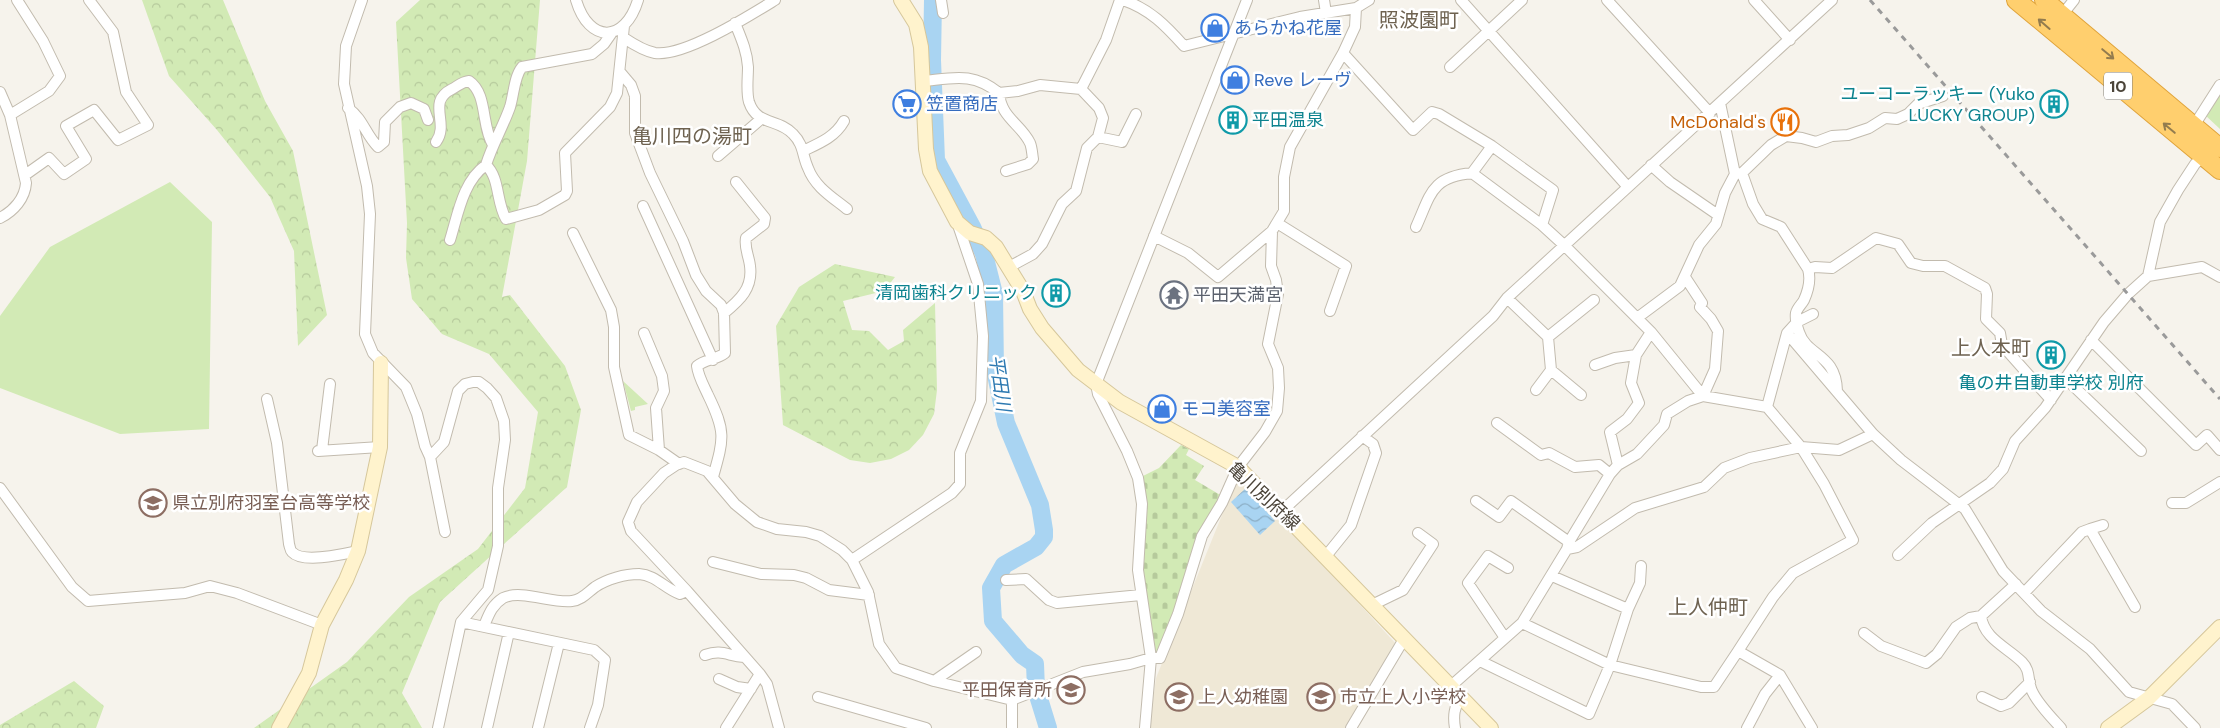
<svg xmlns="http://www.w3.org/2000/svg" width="2220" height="728" font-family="'DM Sans','Noto Sans JP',sans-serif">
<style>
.education{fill:#efe8d6}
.forest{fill:url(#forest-crowns)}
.cemetery{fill:url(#cemetery-stones)}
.park{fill:#d2eab5}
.water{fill:url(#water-waves)}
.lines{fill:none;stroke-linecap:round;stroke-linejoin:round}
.river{stroke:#a9d4f2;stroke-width:18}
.street-casing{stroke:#c2bbae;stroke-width:12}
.secondary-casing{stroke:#d6c79b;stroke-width:16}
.highway-casing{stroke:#e0a43c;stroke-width:20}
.street{stroke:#fff;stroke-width:10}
.secondary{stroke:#fff3cd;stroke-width:14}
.highway{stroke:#ffcf6e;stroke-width:18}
.rail{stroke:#9a9a9a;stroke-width:3;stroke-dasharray:6 6;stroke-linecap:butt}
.oneway{stroke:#937c4e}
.labels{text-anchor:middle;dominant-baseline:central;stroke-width:5;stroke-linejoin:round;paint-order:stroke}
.shield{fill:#fff;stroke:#817c74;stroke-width:1}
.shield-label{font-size:16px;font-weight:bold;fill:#4b4439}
.shop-label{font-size:18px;fill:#366cbe;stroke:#fff;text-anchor:start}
.culture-label{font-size:18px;fill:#0d838f;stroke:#fff;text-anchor:end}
.food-label{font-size:18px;fill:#c56008;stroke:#fff;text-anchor:end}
.worship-label{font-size:18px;fill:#5b616d;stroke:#fff;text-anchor:start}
.street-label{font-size:18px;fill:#4b4439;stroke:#fff}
.education-label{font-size:18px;fill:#785e54;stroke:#fff;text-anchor:start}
.water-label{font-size:19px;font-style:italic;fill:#2e7ab2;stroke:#fff}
.quarter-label{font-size:20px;fill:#6e6250;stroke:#fff}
</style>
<defs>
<pattern id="forest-crowns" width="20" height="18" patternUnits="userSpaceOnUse" patternTransform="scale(1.25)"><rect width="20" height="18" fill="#d2eab5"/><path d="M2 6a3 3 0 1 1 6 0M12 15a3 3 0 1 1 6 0" fill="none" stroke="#b6ca9c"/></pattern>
<pattern id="cemetery-stones" width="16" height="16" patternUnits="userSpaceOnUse" patternTransform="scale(1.25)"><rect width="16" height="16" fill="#d2eab5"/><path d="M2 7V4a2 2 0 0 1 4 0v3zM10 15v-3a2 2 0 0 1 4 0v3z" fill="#b6ca9c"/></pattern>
<pattern id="water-waves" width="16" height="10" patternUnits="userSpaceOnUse" patternTransform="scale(1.25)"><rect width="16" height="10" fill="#a9d4f2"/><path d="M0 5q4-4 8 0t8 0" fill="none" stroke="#8caec5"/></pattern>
</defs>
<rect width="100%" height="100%" fill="#f6f3ec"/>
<path class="education" d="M1239,473L1397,645L1346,728H1149L1156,678Z"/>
<path class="forest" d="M142,0H223L265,101L293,151L327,315L298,346L294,251L270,197L217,130L169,76Z
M420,0H540L527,161L502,297L510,295L565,366L581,410L567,487L440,602L402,693L422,728H254L347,662L409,597L478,549L525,488L538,412L489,354L442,334L412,299L406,258L407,223L396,22Z
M835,264L895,277L884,291L843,301L852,330L869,331L888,350L904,341L903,330L935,303L937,390L934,414L923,435L909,450L891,459L870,463L850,460L783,425L776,326L799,287Z
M74,681L104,706L96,728H0V725Z"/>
<path class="cemetery" d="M1181,445L1189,449L1186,455L1204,466L1195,480L1222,496L1190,564L1159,655H1153L1141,570L1145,525L1143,476L1159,468Z"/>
<path class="park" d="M2220,91V129L2205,115Z
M170,182L212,222L209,429L120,434L0,388V316L50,247Z
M623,381L648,404L635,407V410L631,411Z"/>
<path class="water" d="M1246,488L1275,521L1260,535L1231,502Z"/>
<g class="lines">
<path class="river" d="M933,0L932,60L936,160L972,227L984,254L994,294L995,370L1006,423L1040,505L1044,530V537L1036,547L1004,565L991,588L993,621L1022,655L1035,664L1036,689L1048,728"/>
<g class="street-casing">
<path id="street" d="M362,0L346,46L344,84L367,186L370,214L365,334L373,353L406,387L417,414L425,446L430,457L445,532
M576,0C589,44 625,43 638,0
M941,0L943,13
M1123,0C1150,9 1166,26 1184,46L1300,17L1356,8L1369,0
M1324,0L1326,13
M1461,0L1627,186
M1607,0L1710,113
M1754,0L1790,40
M2062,15L2074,0
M735,23C741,38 747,51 748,67C748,78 746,92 749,102C757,126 778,118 793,134C804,145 802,155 808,168C815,187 832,197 847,209
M624,38C633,44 644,51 655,53C684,57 749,16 775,0
M1343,53L1413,130L1432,112L1439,114L1492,146L1553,190L1542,225
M1450,67L1522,0
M620,72L631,85L635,96V133L650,173L683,241L696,275L706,291L721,305L724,313L725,353C716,360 705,359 697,366C698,376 704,386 708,395C726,432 724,438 713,477
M923,81C954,78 973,72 999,93L1018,91L1040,85L1081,89L1106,40L1120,0
M0,92L10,115L26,183C25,198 14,211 0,218
M999,93C1001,118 1021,124 1030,143C1032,148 1032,153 1033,159L1028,164L1006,171
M1720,103L1735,174L1742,173L1753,204L1762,219L1781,227L1808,269C1811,279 1808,291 1804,300C1802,304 1797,308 1796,313C1795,318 1797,327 1799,332C1807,357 1836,353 1837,391
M348,108C364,120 365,134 378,147L384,142L385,122L400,107L411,103L424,109L428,120
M10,115L49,91L60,76L43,41L17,0
M2195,130L2197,121L2220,85
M1098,137L1122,142L1136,114
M436,142C450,123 426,102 452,89C458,86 461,82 469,81C488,94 481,126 493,145
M803,151C820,143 835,137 844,121
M718,156L761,119
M486,165C492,145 503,127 510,107C514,94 514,77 522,67L592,54L604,44L611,34
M1651,165L1670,182L1718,215
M1472,173L1492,146
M1742,173L1771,145L1786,136L1802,138L1816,142L1832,136L1848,135L1869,128L1885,118L1897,119L1908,114L1918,104L1943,96
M25,175L49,158L64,174L86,159L66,126L94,110L118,140L148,125L126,92L113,32L89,0
M643,206L713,360
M1277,223L1346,266L1330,311
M1416,227C1431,194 1431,177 1472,173L1542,225L1565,246L1651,332L1703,396L1767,407L1801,447L1824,484L1853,540L1793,573L1773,597L1738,651L1780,675L1812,728
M573,233L611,310L614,327V367L629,435L659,450L679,464
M1154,236L1188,253L1218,277L1272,231L1284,211V177L1290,147L1343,53L1355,27L1356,8
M450,240C458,214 463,181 486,165C500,178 496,202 506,219L539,210L565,195L567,191L565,153L610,107L617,93L624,26
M1009,267L1033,254L1042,244L1062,204L1076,191L1087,148L1098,137L1103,118L1099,108L1081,89
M1808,269L1815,267L1832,268L1876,238L1898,244L1911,263L1923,266H1945L1985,288L1987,294L1986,319L2000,333L2002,345L2051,400
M2148,276L2202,267L2220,277
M1507,298L1548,337L1551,370L1581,395
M724,313C740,300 753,288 750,266C749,256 744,248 746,238L764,224L765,218L736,182
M1637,318L1680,286L1699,245L1716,224L1725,193L1735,174
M644,333L662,376L664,391L656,408L659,450
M1787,333L1873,434L1901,460L1965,509L2003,571L2041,611L2090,649L2129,692L2172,704L2195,728
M1548,337L1594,300
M2091,340L2196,445L2207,435L2220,450
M1595,365L1615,358L1636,355
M2065,378L2141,451
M1536,390L1551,370
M267,399L277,443L289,544C290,547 290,550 292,552C303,564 344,554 358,551
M1767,407L1787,333L1797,322L1813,314
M1497,423L1541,455L1549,453L1575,467L1599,465L1610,474
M322,450L330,384
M318,451L380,447
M430,457L444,442L458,391L465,384L473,382H479L487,388L496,398L504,421L505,440L498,488V546L488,590L461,622L438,728
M1618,465L1610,432L1627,419L1639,403L1631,383L1636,355L1651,332
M0,488L72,587L88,601L185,593L210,586L237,593L322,625
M1476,501L1499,517L1511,501L1569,542
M2172,503H2186L2220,482
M1282,511L1493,316L1507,298L1832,0
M2090,529L2103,525
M1567,549L1569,542L1610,474L1618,465L1637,454L1664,425L1667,414L1688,401L1703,396L1715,369L1718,331L1711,319L1700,307L1702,303L1685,277
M1898,555L1932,523L1990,483L2003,469L2015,441L2045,408L2104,322L2128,294L2148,276L2160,222L2178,190L2195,164L2203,156L2201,151
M1326,556L1351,525L1376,453L1373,444L1362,436
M852,560L952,493L960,484V453L981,401L983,336L978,284L958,225
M713,562L761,574L794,575L806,578L829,590L869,595
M1006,580L1026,579L1049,600L1057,603L1141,595
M2025,592L2082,532L2090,529L2135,607
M1372,605L1403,590L1433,544L1418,533
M1628,609L1640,583L1641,566
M1981,616C1984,639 2007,647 2022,662C2031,671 2027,680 2032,691C2038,704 2051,717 2061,728
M461,622L594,650L605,660L598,705L590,728
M1522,623L1610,665L1701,687H1714L1738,651
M484,626C489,614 492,605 503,598C521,589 553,604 572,601C582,600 588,592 595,587C607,579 625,574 639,574C656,575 665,589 680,594L687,591
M1864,633L1881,646L1926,663L1937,654L1956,627L1970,618L1981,616L2016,584
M1505,638L1468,583L1488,556L1508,568
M705,655C722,649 728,656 744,657
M1480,661L1589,714L1610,665L1628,609L1552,576
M719,679L737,687L751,689
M934,681L976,652
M1451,686L1522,623L1567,549L1577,547L1635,508L1704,487L1724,468L1750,458L1801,447L1839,450L1873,434
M818,697L926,728
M1982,697L2001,706L2009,703L2030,682
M487,728L509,632
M538,728L559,643
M726,728L760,674
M779,728L767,684L760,674L687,591L631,531L628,522L637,502L664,473L676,465L684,462L707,471L735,504L757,522L777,529L806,532L820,536L842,550L852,560L868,592L879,644L896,668L934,681L1012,700L1083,672L1130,664L1151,658H1160L1178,614L1202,536L1222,503L1238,467L1265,432L1277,411L1279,388L1278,368L1268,344L1278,294L1276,280L1271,266L1272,231
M1012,728V700
M1145,728L1151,658L1138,570L1142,504L1138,478L1127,451L1098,394L1096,384L1247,0
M1351,728L1404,639
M1455,728C1453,716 1454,707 1461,697
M1747,728L1765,694L1780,675"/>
</g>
<g class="secondary-casing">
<path id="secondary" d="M901,0L916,24L921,47L926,149L930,171L957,222L970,233L986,238L996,247L1023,291L1030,309L1042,328L1078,370L1120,402L1238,467L1491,728
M279,728L309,673L322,625L346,580L358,551L380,447L381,363
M2108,728L2149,698L2220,627"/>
</g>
<g class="highway-casing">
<path id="highway" d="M2016,0L2220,170
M2044,0L2220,148"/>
</g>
<use href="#street" class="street"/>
<use href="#secondary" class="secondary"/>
<use href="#highway" class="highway"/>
<path class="rail" d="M1870,0L2220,399"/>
</g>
<defs><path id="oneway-shaft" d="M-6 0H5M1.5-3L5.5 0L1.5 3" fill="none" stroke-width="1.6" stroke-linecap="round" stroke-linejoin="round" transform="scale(1.25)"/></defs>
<g class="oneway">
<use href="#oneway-shaft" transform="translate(2044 24) rotate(-139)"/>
<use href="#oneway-shaft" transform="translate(2108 54) rotate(40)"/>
<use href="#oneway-shaft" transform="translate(2169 128) rotate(-140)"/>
</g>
<defs>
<g id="shop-ring" transform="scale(1.4375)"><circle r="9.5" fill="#fff" stroke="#3f7fe0" stroke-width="1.5"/><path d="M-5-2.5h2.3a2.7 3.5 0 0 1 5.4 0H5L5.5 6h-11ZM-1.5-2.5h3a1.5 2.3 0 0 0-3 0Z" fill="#3f7fe0"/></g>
<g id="supermarket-ring" transform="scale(1.4375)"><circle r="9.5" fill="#fff" stroke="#3f7fe0" stroke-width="1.5"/><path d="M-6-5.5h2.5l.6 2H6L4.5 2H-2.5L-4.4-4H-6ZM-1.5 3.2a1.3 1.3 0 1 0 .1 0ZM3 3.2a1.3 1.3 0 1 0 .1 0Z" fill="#3f7fe0"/></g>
<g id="building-ring" transform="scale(1.4375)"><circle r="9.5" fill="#fff" stroke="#0f9aa8" stroke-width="1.5"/><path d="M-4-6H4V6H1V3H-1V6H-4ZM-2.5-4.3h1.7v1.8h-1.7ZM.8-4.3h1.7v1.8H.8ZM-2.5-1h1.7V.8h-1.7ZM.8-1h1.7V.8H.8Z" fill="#0f9aa8"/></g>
<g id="restaurant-ring" transform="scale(1.4375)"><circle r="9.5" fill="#fff" stroke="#e8710a" stroke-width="1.5"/><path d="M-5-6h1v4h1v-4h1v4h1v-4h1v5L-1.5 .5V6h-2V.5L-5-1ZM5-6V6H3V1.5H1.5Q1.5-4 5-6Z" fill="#e8710a"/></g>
<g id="temple-ring" transform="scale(1.4375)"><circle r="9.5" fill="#fff" stroke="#6b7280" stroke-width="1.5"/><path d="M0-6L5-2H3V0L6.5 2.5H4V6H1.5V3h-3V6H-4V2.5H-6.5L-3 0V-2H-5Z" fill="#6b7280"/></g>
<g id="school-ring" transform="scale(1.4375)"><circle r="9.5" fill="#fff" stroke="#8d6e63" stroke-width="1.5"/><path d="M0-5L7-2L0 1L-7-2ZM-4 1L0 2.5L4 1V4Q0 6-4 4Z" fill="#8d6e63"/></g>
</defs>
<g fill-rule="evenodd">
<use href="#shop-ring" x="1215" y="28"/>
<use href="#shop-ring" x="1235" y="80"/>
<use href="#supermarket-ring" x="907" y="104"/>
<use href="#building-ring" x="2054" y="104"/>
<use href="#building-ring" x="1233" y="120"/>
<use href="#restaurant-ring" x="1785" y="122"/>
<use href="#building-ring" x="1056" y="293"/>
<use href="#temple-ring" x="1174" y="295"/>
<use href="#building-ring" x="2051" y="355"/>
<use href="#shop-ring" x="1162" y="409"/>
<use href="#school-ring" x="153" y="503"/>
<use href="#school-ring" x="1071" y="690"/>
<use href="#school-ring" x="1179" y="697"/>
<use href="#school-ring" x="1321" y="697"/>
</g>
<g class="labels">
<rect class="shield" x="2104" y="72.5" width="28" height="27" rx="4"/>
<g class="shield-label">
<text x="2118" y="86">10</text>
</g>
<g class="shop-label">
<text x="1234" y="28">あらかね花屋</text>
<text x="1254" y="80">Reve レーヴ</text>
<text x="926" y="104">笠置商店</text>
<text x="1181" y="409">モコ美容室</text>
</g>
<g class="culture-label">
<text x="2035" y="94">ユーコーラッキー (Yuko<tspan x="2035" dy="21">LUCKY GROUP)</tspan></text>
<text x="1252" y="120" text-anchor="start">平田温泉</text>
<text x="1037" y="293">清岡歯科クリニック</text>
<text x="2051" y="383" text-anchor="middle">亀の井自動車学校 別府</text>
</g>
<g class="food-label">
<text x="1766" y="122">McDonald's</text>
</g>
<g class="worship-label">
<text x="1193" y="295">平田天満宮</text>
</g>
<g class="street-label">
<text transform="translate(1264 496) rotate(43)">亀川別府線</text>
</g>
<g class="education-label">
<text x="172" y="503">県立別府羽室台高等学校</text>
<text x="1052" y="690" text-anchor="end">平田保育所</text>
<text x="1198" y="697">上人幼稚園</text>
<text x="1340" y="697">市立上人小学校</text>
</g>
<g class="water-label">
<text transform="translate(1000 383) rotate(82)">平田川</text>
</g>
<g class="quarter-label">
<text x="1419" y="20">照波園町</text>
<text x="692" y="136">亀川四の湯町</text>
<text x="1991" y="348">上人本町</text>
<text x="1708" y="607">上人仲町</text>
</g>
</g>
</svg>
